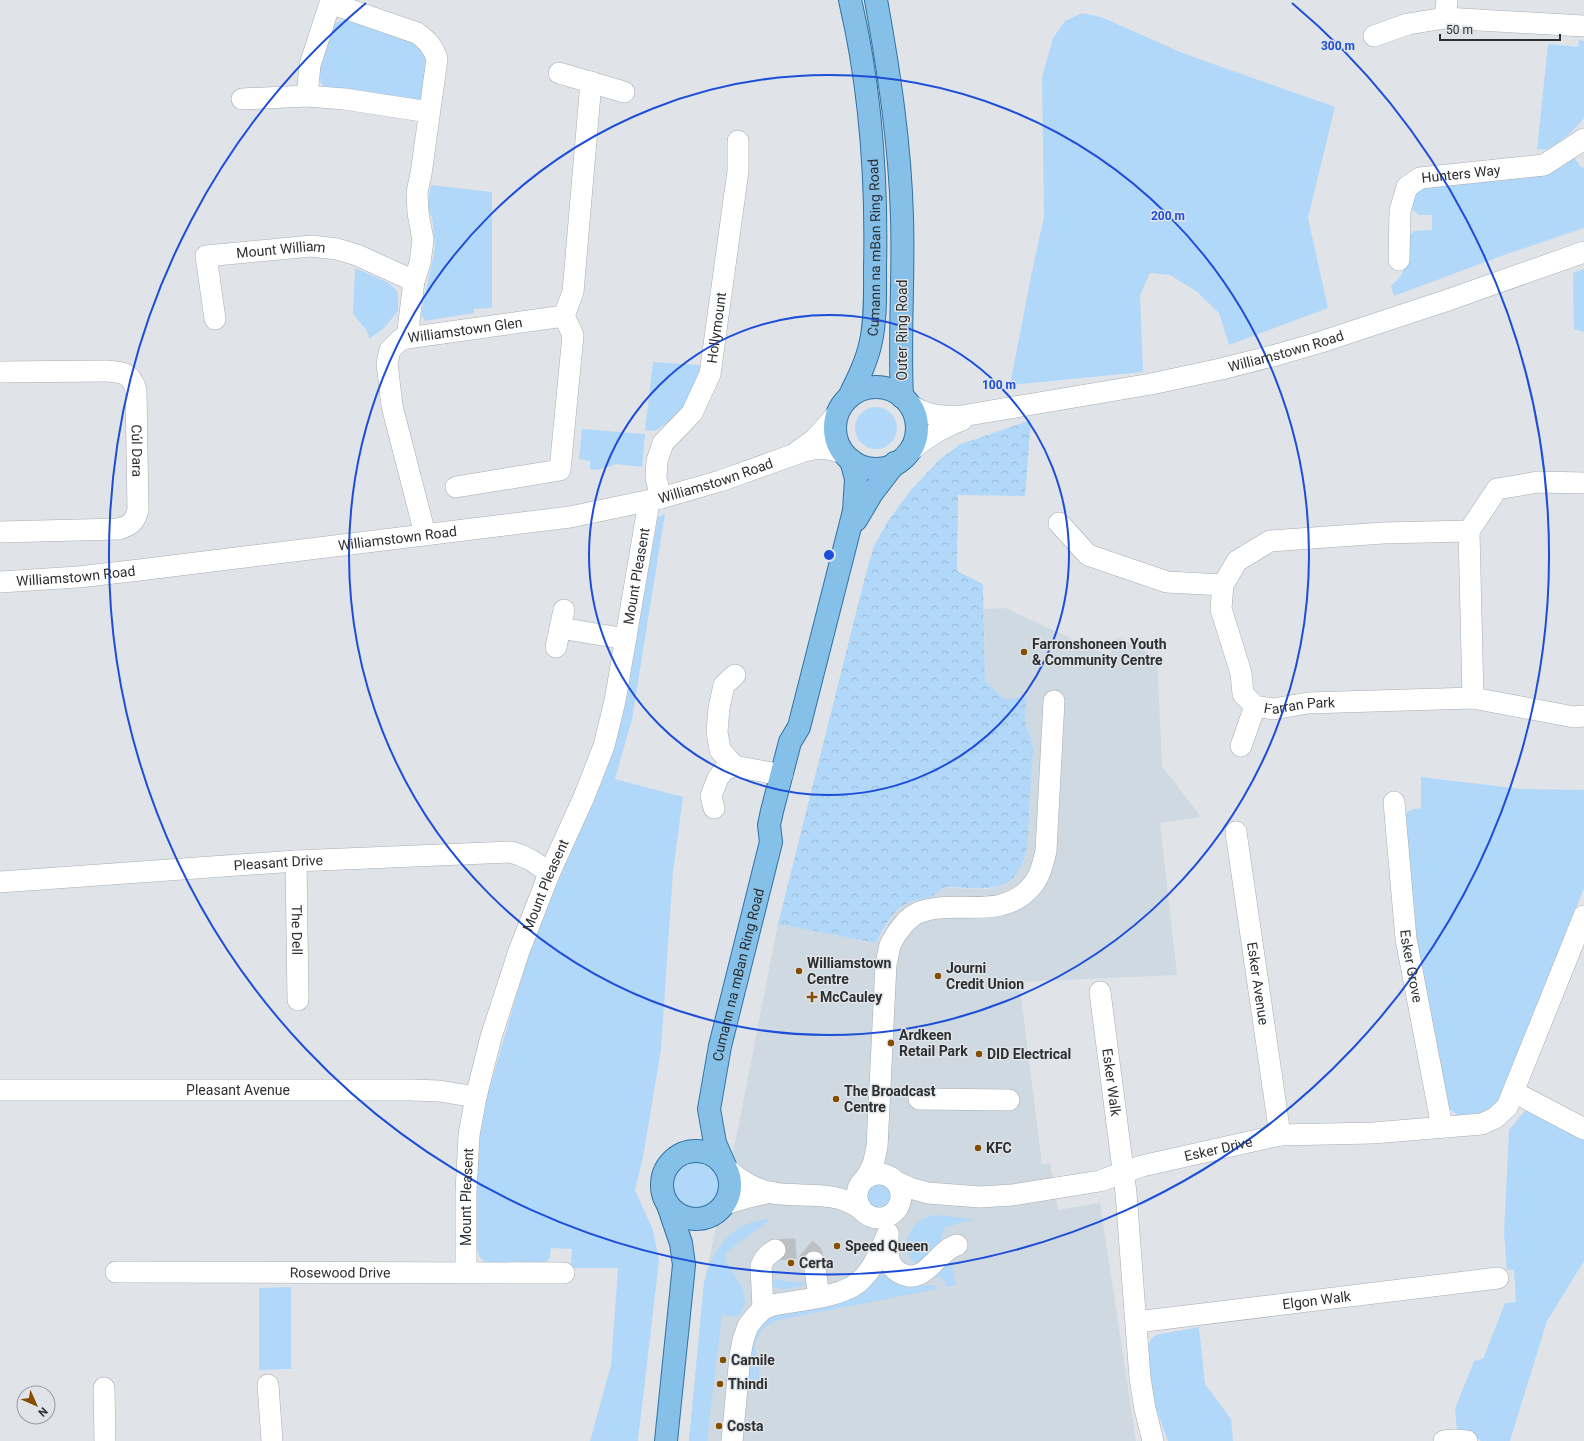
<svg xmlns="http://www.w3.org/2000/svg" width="1584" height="1441" font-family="Roboto,sans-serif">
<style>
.built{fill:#ced9e2}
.green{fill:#b2d8f9}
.forest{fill:url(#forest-crowns)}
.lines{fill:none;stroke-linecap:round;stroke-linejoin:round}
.minor-tunnel{stroke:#bcc0c3;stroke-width:21;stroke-dasharray:21 10;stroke-linecap:butt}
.minor-casing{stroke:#a8adb0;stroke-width:22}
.major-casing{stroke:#3172a0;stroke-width:24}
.minor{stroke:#fff;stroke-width:21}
.major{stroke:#85c0e9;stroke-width:22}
.ring{fill:none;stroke:#1d4ed8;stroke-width:2}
.poi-dot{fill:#854d00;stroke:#e0e4e8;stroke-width:1.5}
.labels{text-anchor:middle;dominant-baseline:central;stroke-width:3;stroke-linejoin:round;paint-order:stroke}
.street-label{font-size:14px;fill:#2d2f31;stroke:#e0e4e8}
.poi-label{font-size:14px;font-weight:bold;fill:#2d2f31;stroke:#e0e4e8;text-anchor:start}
.centre{fill:#1d4ed8;stroke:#e0e4e8;stroke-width:2}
.ring-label{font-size:12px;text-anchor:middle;font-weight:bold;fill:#1d4ed8;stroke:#e0e4e8;stroke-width:3;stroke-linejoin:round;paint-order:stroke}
</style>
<defs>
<pattern id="forest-crowns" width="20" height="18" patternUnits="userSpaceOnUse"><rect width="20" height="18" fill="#b2d8f9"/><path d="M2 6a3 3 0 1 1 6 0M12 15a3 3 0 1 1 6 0" fill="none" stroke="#99bad6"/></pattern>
</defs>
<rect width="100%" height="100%" fill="#e0e4e8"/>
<path class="built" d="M1005,608L1109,656L1118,637L1157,657L1162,766L1201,817L1160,823L1177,975L1019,982L1042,1164L1050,1163L1058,1210L1100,1203L1136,1441H689L704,1283L738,1128L778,924L876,943L894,914L904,905L932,895L946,888L988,889L1003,885L1015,876L1033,746L1025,720L1027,697L1005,699L985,681L984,609Z"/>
<path class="green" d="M1082,13L1101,17L1185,54L1335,107L1308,218L1328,308L1229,345L1219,313L1196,291L1170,275L1150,273L1140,295L1143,372L1010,385L1031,276L1044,217L1042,77L1053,38L1065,21Z
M348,19C369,26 423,36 427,61C428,69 423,89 422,98L417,101L326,89L321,83L318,71L332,26L337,22Z
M1579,40L1584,41V118C1578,127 1558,145 1547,149C1544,150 1540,149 1537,150L1548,44L1578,47Z
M1573,156L1582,168L1584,166V228L1504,255L1394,296L1391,286C1409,271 1407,259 1407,237L1414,231L1432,230V215H1419L1410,208L1417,187Z
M431,185L492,192V308L474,309V313L425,321L421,314L435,248L432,217C426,209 429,194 431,185Z
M355,268L389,283L398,292V311L384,328L369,339L367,331L353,314Z
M1584,269V332L1574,329L1573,273Z
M653,362L701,365C697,380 692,396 682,409C675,418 664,425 655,431L645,430Z
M855 428a21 21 0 1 1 42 0a21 21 0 1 1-42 0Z
M582,429L645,434L642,467L617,464L598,470L590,469V461L579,459Z
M665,514L632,719L615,779L683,797L673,872L661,1049L643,1157L635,1190L653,1230L659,1261L638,1441H590L611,1365L618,1268H571L572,1249L551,1248L550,1257L545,1264L486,1263C479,1258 477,1252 476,1244L477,1158L479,1133L486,1100L530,949L547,904L605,774L622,715L658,517Z
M1421,777L1521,789L1584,790V888L1502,1097C1488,1115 1484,1115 1461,1118L1448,1108L1417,959L1403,819C1407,810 1412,809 1421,808Z
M1529,1106L1584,1135V1261L1547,1321L1510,1441H1481C1473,1434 1468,1431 1457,1430L1455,1409L1474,1361L1483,1359L1505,1303L1516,1302L1514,1270H1507L1504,1234L1509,1130Z
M673 1186a23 23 0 1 1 46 0a23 23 0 1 1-46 0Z
M868 1196a11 11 0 1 1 22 0a11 11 0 1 1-22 0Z
M935,1215L974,1219L944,1228L940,1243L920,1264C902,1259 904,1237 915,1225C921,1219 928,1217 935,1215Z
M771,1219L727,1252L725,1260C735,1277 757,1300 737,1317L722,1315L707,1441H689L704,1283C712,1249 733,1220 771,1219Z
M951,1260L956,1285L946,1287L945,1281L941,1277L922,1279Z
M882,1275H887L912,1286L934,1285L938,1289L778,1320C766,1325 756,1333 755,1347L760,1379L748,1382L752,1342L754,1336L763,1322L769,1318L785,1311L855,1298L878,1277Z
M779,1279C787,1284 798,1280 808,1282V1284C797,1287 781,1292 771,1286L772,1280Z
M291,1287V1369L259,1370V1288Z
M1199,1327L1205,1384L1231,1419L1233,1441H1168L1157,1411L1150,1384L1148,1347L1151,1339L1156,1335Z"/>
<path class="forest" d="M1031,420L1025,496L958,495L957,571L983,584L985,681L1005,699L1027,697L1025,720L1033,746L1027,848C1017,886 1003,889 967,888C960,888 951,886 945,888C941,889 937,894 932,896C923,899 914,900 906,904C892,911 883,929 876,943L778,924L865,577L874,546L888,521L911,490L941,458L961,444Z"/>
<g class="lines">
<path class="minor-tunnel" d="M775,1250L805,1248L812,1254L814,1262"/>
<g class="minor-casing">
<g id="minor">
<path d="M1445,18L1447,0"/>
<path d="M1374,36L1408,24L1445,18L1584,26"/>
<path d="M559,73L624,92"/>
<path d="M242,99L307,96"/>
<path id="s1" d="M1399,260L1400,211L1407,187L1420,178L1544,165L1584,139"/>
<path id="s2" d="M215,319L206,256L311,246L337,249L357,255L414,281"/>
<path d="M407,338L414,281L420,263L423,240L418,213L417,192L421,174L437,59C433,47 428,41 417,33L330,3L310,65L307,96L344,99L429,112"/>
<path id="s3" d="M0,372L105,371C122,372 131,372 136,390L138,510C135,522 130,526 118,529L0,532"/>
<path id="s4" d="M909,404C926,416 942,417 962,416L1151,384L1221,369L1280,354L1321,342L1448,300L1584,252"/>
<path d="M797,452L815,439L837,414"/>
<path d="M905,456C923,439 939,429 962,420"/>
<path id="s5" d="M1584,483L1538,482L1497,489L1469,531L1383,533L1270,541L1237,561L1223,585L1221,609L1241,673L1243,694L1255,706L1273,709L1308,703L1473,698L1574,717L1584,716"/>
<path d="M456,487L560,470L573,335L564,316L573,292L591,82"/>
<path id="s6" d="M661,498L656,478L657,461L663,443L692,413L710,374L738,171V141"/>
<path d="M1059,523L1088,555L1167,582L1223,585"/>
<path d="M1469,531L1473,698"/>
<path id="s7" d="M425,534L392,406L387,363L390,350L401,339L407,338L564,316"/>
<path id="s8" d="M0,582L78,577L131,571L570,517L661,498L720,481L804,451C820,447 828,448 843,453"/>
<path d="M560,628L626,639"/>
<path d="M556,647L564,610"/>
<path d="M1241,746L1255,706"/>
<path d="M734,766L720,750L717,732L719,708L724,685L735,675"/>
<path id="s9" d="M1394,802L1406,939L1442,1127"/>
<path d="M714,808L711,796L718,778L724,770L734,766L782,775"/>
<path id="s10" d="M1236,832L1280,1135"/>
<path id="s11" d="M296,861L298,1000"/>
<path id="s12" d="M0,882L296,861L511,852C526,856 538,863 549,874"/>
<path id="s13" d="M1100,992L1126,1193L1140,1378L1145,1409L1153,1441"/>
<path id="s14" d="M0,1090H411L439,1091L476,1097"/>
<path d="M1514,1092L1584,1129"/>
<path d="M919,1099L1009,1100"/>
<path d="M727,1169C739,1180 756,1190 772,1193C805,1198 832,1189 861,1209"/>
<circle cx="879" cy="1196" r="22"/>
<path d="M866,1178L873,1165L877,1147L886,964C888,958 888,950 891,943C896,933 908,916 920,912C957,899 1001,921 1031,887C1040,877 1043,864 1046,851L1054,701"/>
<path id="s15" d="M896,1182L910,1188L928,1193L980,1197L1012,1195L1100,1181L1142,1166L1280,1135L1373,1133L1482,1124L1495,1118L1507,1107L1584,916"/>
<path d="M725,1204L749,1197L771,1192"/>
<path d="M888,1234C888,1247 885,1265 900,1273C925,1287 937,1250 957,1245"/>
<path d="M814,1262L819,1297"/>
<path id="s16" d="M116,1272L564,1273"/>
<path id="s17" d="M466,1272V1192L469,1135L476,1097L491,1037L519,951L549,874L584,797L604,746L615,701L649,502"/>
<path d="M763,1309L761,1266C764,1258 768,1254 775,1250"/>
<path id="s18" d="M1137,1322L1498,1278"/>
<path d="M268,1385L272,1441"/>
<path d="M104,1388L105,1441"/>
<path d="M732,1441L740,1356L743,1340L748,1326L755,1317L763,1309L773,1305C798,1300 846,1298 863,1278C875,1266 881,1248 888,1233"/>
<path d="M1444,1441L1454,1440L1467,1441"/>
</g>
</g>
<g class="major-casing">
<g id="major">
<path d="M876,0C889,72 900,144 902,217C904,277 899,337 902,397"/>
<circle cx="876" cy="428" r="41"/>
<path id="s19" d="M849,397C858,379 867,361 871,341C876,317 875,292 875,268C877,181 870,85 850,0"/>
<path d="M856,520L872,493L895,463"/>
<circle cx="696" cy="1185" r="34"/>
<path id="s20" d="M725,1166L715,1143L709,1109L720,1046L771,842L769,825L772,811L790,742L799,727L854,511L856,479L851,460"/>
<path d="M666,1441L684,1265L681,1243L668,1205"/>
</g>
</g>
<use href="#minor" class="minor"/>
<use href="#major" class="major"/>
</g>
<g class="ring">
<circle cx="829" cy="555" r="240"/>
<circle cx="829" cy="555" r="480"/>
<path d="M1292 3A720 720 0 1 1 366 3"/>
</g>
<g class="poi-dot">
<circle cx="1024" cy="652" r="4"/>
<circle cx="799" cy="971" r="4"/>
<circle cx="938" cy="976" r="4"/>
<path d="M810 991h4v4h4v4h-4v4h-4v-4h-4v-4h4z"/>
<circle cx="891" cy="1043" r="4"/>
<circle cx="979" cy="1054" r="4"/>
<circle cx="836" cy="1099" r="4"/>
<circle cx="978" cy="1148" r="4"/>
<circle cx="837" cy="1246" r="4"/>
<circle cx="791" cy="1263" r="4"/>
<circle cx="723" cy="1360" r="4"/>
<circle cx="720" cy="1384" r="4"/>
<circle cx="719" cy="1426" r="4"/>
</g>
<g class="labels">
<g class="street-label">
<text stroke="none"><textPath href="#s1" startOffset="131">Hunters Way</textPath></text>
<text stroke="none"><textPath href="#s19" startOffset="154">Cumann na mBan Ring Road</textPath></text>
<text stroke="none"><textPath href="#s2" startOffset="139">Mount William</textPath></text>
<text stroke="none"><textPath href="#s6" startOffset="188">Hollymount</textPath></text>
<text stroke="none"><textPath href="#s7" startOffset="269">Williamstown Glen</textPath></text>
<text transform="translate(902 330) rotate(-90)">Outer Ring Road</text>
<text stroke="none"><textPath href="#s4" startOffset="386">Williamstown Road</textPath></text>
<text stroke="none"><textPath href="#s3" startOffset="206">Cúl Dara</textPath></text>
<text stroke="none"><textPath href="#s8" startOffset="724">Williamstown Road</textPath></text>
<text stroke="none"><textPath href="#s8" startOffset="400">Williamstown Road</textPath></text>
<text stroke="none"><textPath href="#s8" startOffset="76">Williamstown Road</textPath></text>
<text stroke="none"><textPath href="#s17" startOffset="723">Mount Pleasent</textPath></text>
<text stroke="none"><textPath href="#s5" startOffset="578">Farran Park</textPath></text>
<text stroke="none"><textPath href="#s12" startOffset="279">Pleasant Drive</textPath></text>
<text stroke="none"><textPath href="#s17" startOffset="399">Mount Pleasent</textPath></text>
<text stroke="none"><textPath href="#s11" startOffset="69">The Dell</textPath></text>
<text stroke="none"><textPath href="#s9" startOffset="165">Esker Grove</textPath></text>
<text stroke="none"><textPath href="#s20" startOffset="197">Cumann na mBan Ring Road</textPath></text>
<text stroke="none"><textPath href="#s10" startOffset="153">Esker Avenue</textPath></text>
<text stroke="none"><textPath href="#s13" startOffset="91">Esker Walk</textPath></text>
<text stroke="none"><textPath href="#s14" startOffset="238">Pleasant Avenue</textPath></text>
<text stroke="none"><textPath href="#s15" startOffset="330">Esker Drive</textPath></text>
<text stroke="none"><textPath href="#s17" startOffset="75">Mount Pleasent</textPath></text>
<text stroke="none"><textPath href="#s16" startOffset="224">Rosewood Drive</textPath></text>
<text stroke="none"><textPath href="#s18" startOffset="181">Elgon Walk</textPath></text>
</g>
<g class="poi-label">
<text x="1032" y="644">Farronshoneen Youth<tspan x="1032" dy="16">&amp; Community Centre</tspan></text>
<text x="807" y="963">Williamstown<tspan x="807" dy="16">Centre</tspan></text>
<text x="946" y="968">Journi<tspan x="946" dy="16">Credit Union</tspan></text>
<text x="820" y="997">McCauley</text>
<text x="899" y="1035">Ardkeen<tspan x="899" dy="16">Retail Park</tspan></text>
<text x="987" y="1054">DID Electrical</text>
<text x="844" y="1091">The Broadcast<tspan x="844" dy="16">Centre</tspan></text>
<text x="986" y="1148">KFC</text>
<text x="845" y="1246">Speed Queen</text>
<text x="799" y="1263">Certa</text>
<text x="731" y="1360">Camile</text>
<text x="728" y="1384">Thindi</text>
<text x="727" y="1426">Costa</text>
</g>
</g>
<circle cx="829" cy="555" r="6" class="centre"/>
<g class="ring-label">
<text x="1338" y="50">300 m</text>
<text x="1168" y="220">200 m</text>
<text x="999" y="389">100 m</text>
</g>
<g transform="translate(36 1405) rotate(135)"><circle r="19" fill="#e0e4e8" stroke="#989c9f"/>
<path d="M0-3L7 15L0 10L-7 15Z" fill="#854d00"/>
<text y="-6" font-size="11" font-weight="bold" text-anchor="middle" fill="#2d2f31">N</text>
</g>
<path d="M1440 34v6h120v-6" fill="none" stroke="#2d2f31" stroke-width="2"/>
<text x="1446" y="34" font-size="12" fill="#2d2f31" stroke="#e0e4e8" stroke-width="3" paint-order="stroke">50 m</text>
</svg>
